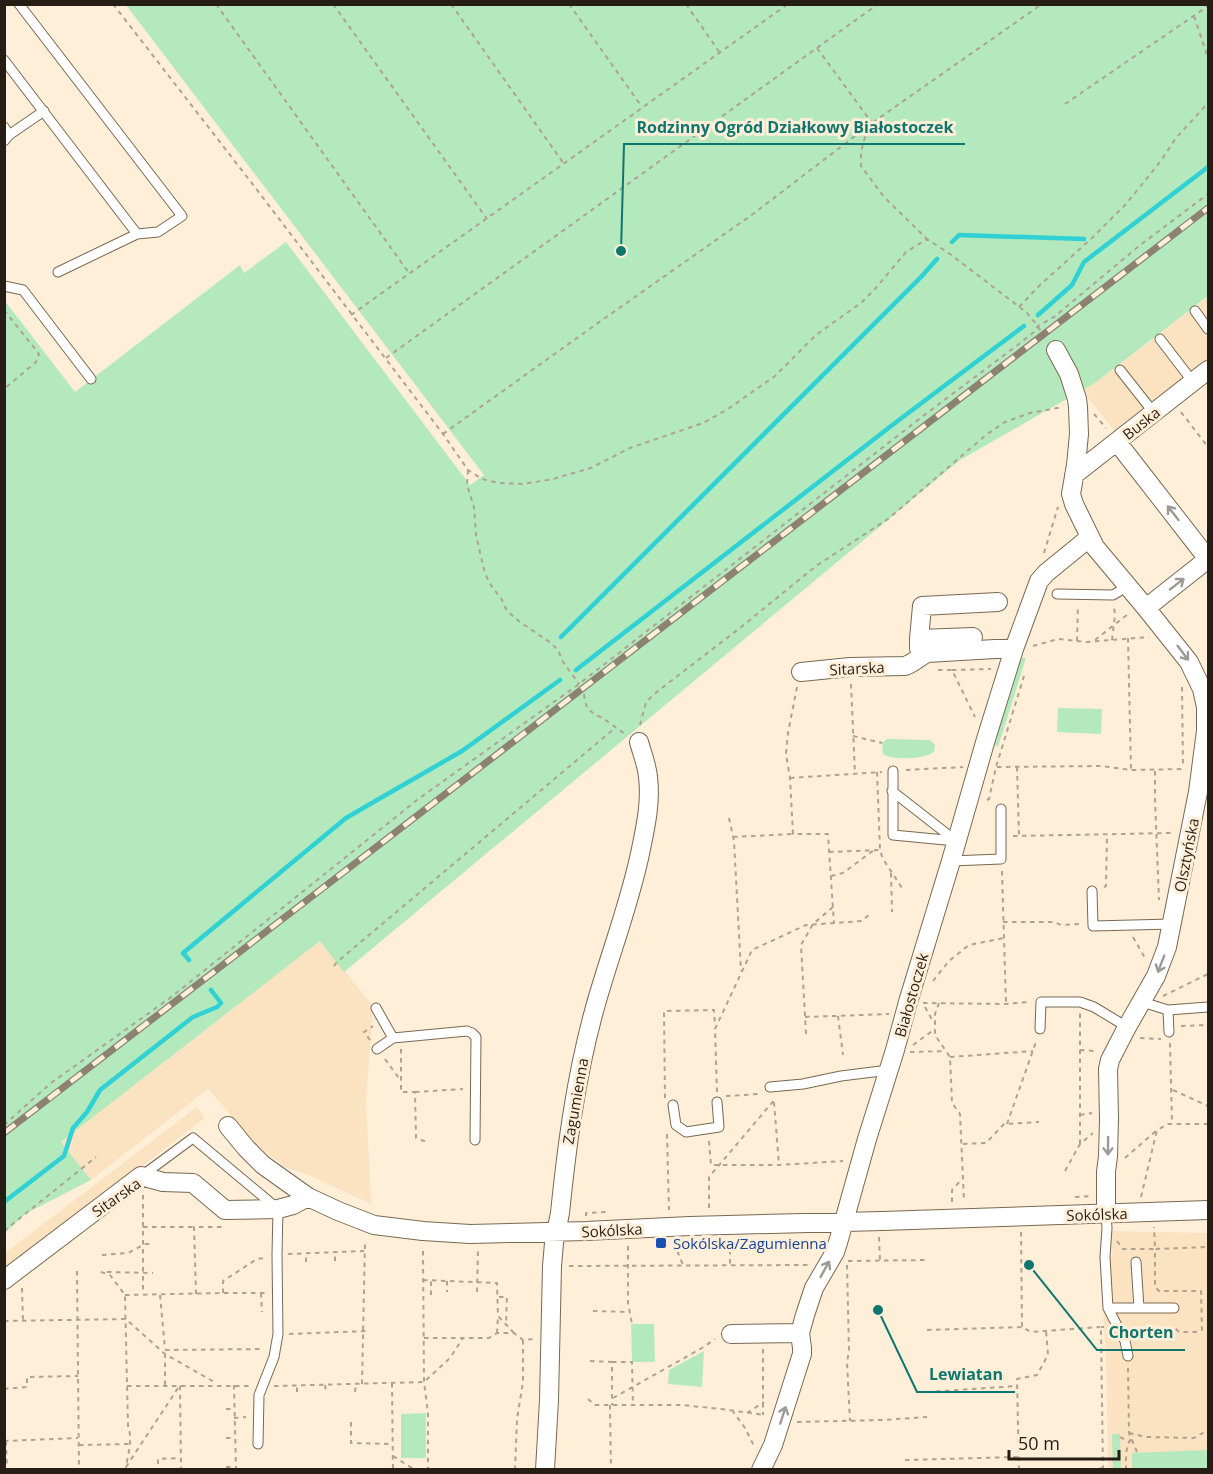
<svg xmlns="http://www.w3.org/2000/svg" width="1213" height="1474" font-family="'Open Sans',sans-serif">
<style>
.built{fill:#fbe2c0}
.green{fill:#b3e9bc}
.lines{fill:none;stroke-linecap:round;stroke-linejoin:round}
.stream{stroke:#30d1d4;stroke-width:4.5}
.lane-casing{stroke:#796850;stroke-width:11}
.street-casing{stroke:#796850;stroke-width:20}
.path{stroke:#afa290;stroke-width:2;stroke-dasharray:4.5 4.5;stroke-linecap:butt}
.lane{stroke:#fff;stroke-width:9}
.street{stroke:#fff;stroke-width:18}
.rail-casing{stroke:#8d8272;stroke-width:7}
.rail{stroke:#ffefd9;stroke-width:4.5;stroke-dasharray:14;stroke-linecap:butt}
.oneway{stroke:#9d9a95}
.transit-dot{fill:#1a4fb4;stroke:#ffefd9;stroke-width:2}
.labels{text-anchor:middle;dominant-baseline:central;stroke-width:6;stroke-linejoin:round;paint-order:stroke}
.street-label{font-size:15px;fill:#261e14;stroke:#ffefd9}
.transit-label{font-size:15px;fill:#164399;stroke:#ffefd9;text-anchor:start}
.leader{fill:none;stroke:#0f766e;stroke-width:2}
.callout-dot{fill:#0f766e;stroke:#ffefd9;stroke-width:2}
.callout-label{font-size:16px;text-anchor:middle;font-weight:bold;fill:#0f766e;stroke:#ffefd9;stroke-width:6;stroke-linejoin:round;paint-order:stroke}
</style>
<rect width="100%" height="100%" fill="#ffefd9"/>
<path class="built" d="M1208,297V367L1119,437L1082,390L1095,383Z
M320,941L373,1006L366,1100L371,1204L308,1175L285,1167L254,1142L208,1089L91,1180L60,1143Z
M197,1107L205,1118L5,1270V1253Z
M1110,1231L1208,1233V1469H1108L1106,1356L1099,1256L1113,1257Z"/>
<path class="green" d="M126,5H1208V296L1095,383L960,460L344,972L320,941L61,1142L91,1180L25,1214L5,1233V301L75,392L240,265L244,273L286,242L470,485L484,475Z
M1017,658H1026L998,747L992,743Z
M1058,708L1102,709L1101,734L1057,732Z
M887,739L930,740L935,745L934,752C924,759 894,761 883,754L882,743Z
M631,1324H654L655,1362H632Z
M704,1351L702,1387L668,1384L669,1370Z
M426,1413V1458H401V1414Z
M1112,1434H1120L1121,1469H1113Z
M1208,1450V1469H1132V1453Z"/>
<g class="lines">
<path class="stream" d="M952,242L959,235L1084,239
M1038,315L1072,285L1084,262L1208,167
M561,637L921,277L937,259
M576,670L895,423L1024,326
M189,960L183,953L346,818L462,751L560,680
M4,1202L64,1156L73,1128L87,1112L100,1090L193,1017L217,1007L221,1003L211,990"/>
<g class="lane-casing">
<path id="lane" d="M4,60L137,234L158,232L182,216L19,4
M4,127L9,135L4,141
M9,135L44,111
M58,272L137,234
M4,286L23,290L91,379
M1195,311L1208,329
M1160,339L1193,382
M1120,370L1154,413
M1057,594L1113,595L1128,586
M892,791L956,841L893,835V771
M951,861L1001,859V809
M1092,891L1093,926L1172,924
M1142,1002L1168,1010L1169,1032
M376,1008L393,1038L467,1031L472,1033L476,1037L475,1140
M1168,1010L1208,1007
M1040,1029L1041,1002H1080L1094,1007L1127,1027
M377,1049L393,1038
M770,1087L803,1084L841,1076L889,1070
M673,1105L676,1125L686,1132L719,1127L717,1102
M143,1175L193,1138L278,1209L277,1255L278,1334L274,1357L259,1395L258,1444
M1106,1213L1107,1228L1105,1257L1108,1308L1125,1341L1128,1356
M1136,1262L1139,1308
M1108,1308H1174"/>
</g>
<g class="street-casing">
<path id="street" d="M1056,350L1069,374L1077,399L1078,407L1079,434L1076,465L1071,494L1074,504L1095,547L1146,608L1189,662L1202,689L1206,707V731L1198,792L1167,947L1156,976L1127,1027L1110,1060L1108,1069L1109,1119L1108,1156L1106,1172V1213
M1117,442L1208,559
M1074,475L1208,370
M1146,608L1208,559
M919,639L922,606L998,602
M919,649V639L973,637
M801,672L850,667L905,666C914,663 919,657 927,653L995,649H1014
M228,1126L246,1148L263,1165L308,1197L338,1211L374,1225L423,1231L470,1234L586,1231L690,1226L882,1221L1208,1210
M4,1280L141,1176L163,1182L193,1183L225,1210L278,1209L293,1205L308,1197
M731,1334L800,1333
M545,1470L549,1400L552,1266L555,1232L558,1223L560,1213C567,1144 576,1077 594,1011C609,956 630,904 641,849C646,825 651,801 648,777C647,765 642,753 639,742
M761,1470L773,1445L802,1354V1348L800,1333L805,1315L814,1288L835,1252L839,1239L867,1139L895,1050L908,1002L951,861L986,739L1014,649L1039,581L1046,573L1089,538"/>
</g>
<path class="path" d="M113,4L254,186L443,434L468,470L482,479L499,483L523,484L553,479L591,468L630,448L703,423L728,409L775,376L816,335L861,303L875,289L906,252L927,239L950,254L1026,312L1038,326L1042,335L1046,339
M216,4L409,273
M333,4L487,219
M451,4L564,164
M569,4L642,107
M686,4L720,53
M1194,16L1208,58
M817,48L872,123L865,137L861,152V166L884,197L927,239
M1065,104L1208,6
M1019,307L1039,286L1092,238L1126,204L1160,162L1176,138L1208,103
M4,310L39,354L36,362L4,389
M351,315L788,4
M386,358L878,4
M1181,412L1208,447
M1094,414L1106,428
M443,434L588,330L753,214L872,123L1042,4
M468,470L467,485L474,507L476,535L485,574L492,587L501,598L507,611L520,622L551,643L558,650L563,662L579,684
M1044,553L1058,507
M1128,638L1131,770
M1095,640L1128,614
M1112,640L1115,615L1114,607
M1077,641L1078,605
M1033,646L1058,639L1086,642L1149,637
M938,670H952L975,717
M952,670L991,669
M851,684L855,774
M797,687L788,733L786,754L790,778L793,834H828L834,924
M1182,687L1183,768
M584,694C586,712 590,711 604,719C611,724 618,729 625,734
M640,725L646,702L658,691L740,628L816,566L888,519L986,435L1005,422L1030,413L1063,407
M853,736L882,743
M997,767L1102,766L1131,770L1186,769
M1017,767L1019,836
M906,770L963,767
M1155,771V799L1159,900
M877,772L880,850
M790,778L882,772
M987,800L989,799L996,767L1024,676
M729,818L734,841L741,971
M1013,836L1172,833
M733,837L793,834
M829,852L880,850L883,859L902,888
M1002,871L1006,1004
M891,873L892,912
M831,876L843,873L874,850
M1104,887L1106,886L1107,835
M1003,922H1054L1061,925L1081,924
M1133,937L1145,958
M334,966L337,962L615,728
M933,981L949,961L969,945L1004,938
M1163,996L1208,974
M923,1003L1006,1004L1028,1002
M939,1003L935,1014V1035L950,1057L952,1103L960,1114L964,1201
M925,1007L934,1023
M838,1016L843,1055
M805,1017L889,1014
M1181,1026L1208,1025
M806,1034L801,945L813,924L833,907
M1140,1038L1161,1039
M370,1040L364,1032L373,1026
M1170,1043L1172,1124
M913,1045L935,1029
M401,1049V1092H415L416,1138L427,1142
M1080,1050L1095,1051
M910,1052L946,1051
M950,1057L1033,1051
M385,1059L401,1081
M1173,1090L1208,1106
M415,1092L463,1089
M717,1092L715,1029L752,950L806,925L862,921L870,914
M726,1096L759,1094
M665,1098L664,1011L714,1010L715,1026
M774,1102L779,1165
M1080,1115L1092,1113
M1007,1124L1037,1039
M4,1125L51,1083L170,998L417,800L579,684L923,416L1019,344L1034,332L1038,326L1054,317L1139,246L1208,194
M667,1134L669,1210
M709,1141L711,1165H779L843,1161
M963,1144L986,1143L1004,1124L1039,1122
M1080,1144V1013
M1125,1158L1157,1130
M1065,1171L1080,1144L1093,1133
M143,1195V1294
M1075,1197L1091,1196
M1141,1197L1157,1130L1168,1124H1208
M952,1202V1190L962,1179
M709,1208V1177L776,1098
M586,1216V1213L608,1212
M143,1227H194
M4,1231L96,1157
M1021,1232L1022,1327
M879,1237L880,1261
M730,1241V1265
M1117,1241L1123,1249H1155L1154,1227
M674,1243L683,1265
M628,1246V1303L632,1324
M423,1251L424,1382L428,1413V1470
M288,1254L364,1251
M102,1255L128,1253L145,1244H152
M335,1261V1252
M848,1261L926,1260
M306,1262V1254
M847,1265L849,1351L847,1362L850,1421
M569,1266L809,1265
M77,1271L79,1470
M101,1272L110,1275L125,1295L128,1427C133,1439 128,1454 126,1467L180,1385L181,1470
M107,1272L153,1273
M423,1280L497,1283L498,1316L514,1333
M447,1281V1292
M22,1288L23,1321
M477,1292L478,1250
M223,1293V1281L257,1259L265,1258
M261,1293L262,1312
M196,1294L194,1227H224
M125,1295L223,1293H266
M160,1295L165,1349
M431,1295V1280
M499,1297H507L506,1324
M593,1311L629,1312
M4,1321L126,1319L165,1354L216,1383
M927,1330L1022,1327L1031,1332L1100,1327
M1131,1330L1138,1328L1176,1329L1179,1332H1195L1202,1330L1201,1291H1159L1155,1287V1249L1208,1247
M497,1333L498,1316
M289,1334L367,1331
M424,1338H489L497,1333H514L523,1340L534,1339
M763,1349V1415
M165,1350L264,1349
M590,1361L612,1362V1405
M612,1362H632L633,1405
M1128,1368L1129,1433L1137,1452
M392,1383L393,1470
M362,1384L365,1242
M165,1385V1355
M234,1385L236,1470
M325,1385L326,1392
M127,1386H250
M274,1386L424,1382L450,1358L463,1338
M4,1389L27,1387V1377L78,1376
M297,1392V1386
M355,1392L356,1384
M927,1392L1017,1386
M613,1398L702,1348L715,1339
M588,1399L595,1405H682L721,1409L765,1415
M610,1405L611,1470
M226,1409H234
M732,1410L745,1428L754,1446
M747,1413L764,1402
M234,1418L246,1417
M351,1422V1443L393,1444
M797,1422L883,1420L927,1417
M1129,1433L1147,1437L1194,1438L1208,1430
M1120,1437L1129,1442
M226,1438H235
M4,1441L78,1438
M6,1441L7,1470
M79,1445L130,1444
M393,1456L415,1470
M905,1460L1018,1457
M158,1464V1459L179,1458
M226,1467H236
M515,1470L517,1419L523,1382V1340
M1019,1470L1017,1379L1037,1375L1048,1355L1046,1330
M1090,1470L1103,1468
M1103,1470L1101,1332L1100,1327H1104
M1126,1470C1126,1459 1125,1448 1131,1439"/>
<use href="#lane" class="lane"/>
<use href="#street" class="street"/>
<g class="rail-casing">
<path id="rail" d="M4,1133L1208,208"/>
</g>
<use href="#rail" class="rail"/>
</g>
<defs><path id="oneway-shaft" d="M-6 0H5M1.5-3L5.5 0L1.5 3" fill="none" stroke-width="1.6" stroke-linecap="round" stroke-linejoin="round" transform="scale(1.5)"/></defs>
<g class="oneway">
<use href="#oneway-shaft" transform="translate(1173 513) rotate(-128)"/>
<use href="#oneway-shaft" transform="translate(1177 584) rotate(-38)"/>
<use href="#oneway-shaft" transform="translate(1183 653) rotate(53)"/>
<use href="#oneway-shaft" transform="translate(1161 964) rotate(111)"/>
<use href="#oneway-shaft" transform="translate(1108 1146) rotate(91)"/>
<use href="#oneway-shaft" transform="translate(825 1269) rotate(-61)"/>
<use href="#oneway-shaft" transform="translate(783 1415) rotate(-72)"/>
</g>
<rect class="transit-dot" x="655" y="1237" width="12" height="12" rx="3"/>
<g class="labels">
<g class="street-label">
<text transform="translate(1141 423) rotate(-38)">Buska</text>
<text transform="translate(857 668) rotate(-3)">Sitarska</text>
<text transform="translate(1186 855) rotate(-79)">Olsztyńska</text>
<text transform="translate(911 995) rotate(-74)">Białostoczek</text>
<text transform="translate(575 1101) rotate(-80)">Zagumienna</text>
<text transform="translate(116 1197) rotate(-35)">Sitarska</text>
<text transform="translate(1097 1214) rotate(-2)">Sokólska</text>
<text transform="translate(612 1230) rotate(-3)">Sokólska</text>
</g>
<g class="transit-label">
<text x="673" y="1243">Sokólska/Zagumienna</text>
</g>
</g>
<path class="leader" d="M621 251L624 144H965M1029 1265L1097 1350H1185M878 1310L917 1392H1015"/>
<g class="callout-dot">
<circle cx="621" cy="251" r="6"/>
<circle cx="1029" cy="1265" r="6"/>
<circle cx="878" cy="1310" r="6"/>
</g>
<g class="callout-label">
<text x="795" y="133">Rodzinny Ogród Działkowy Białostoczek</text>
<text x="1141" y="1338">Chorten</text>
<text x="966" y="1380">Lewiatan</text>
</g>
<rect width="1213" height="1474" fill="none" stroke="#261e14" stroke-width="12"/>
<path d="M1009 1450v9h110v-9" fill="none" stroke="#261e14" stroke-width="3"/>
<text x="1018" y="1450" font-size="18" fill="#261e14" stroke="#ffefd9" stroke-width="4.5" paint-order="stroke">50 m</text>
</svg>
